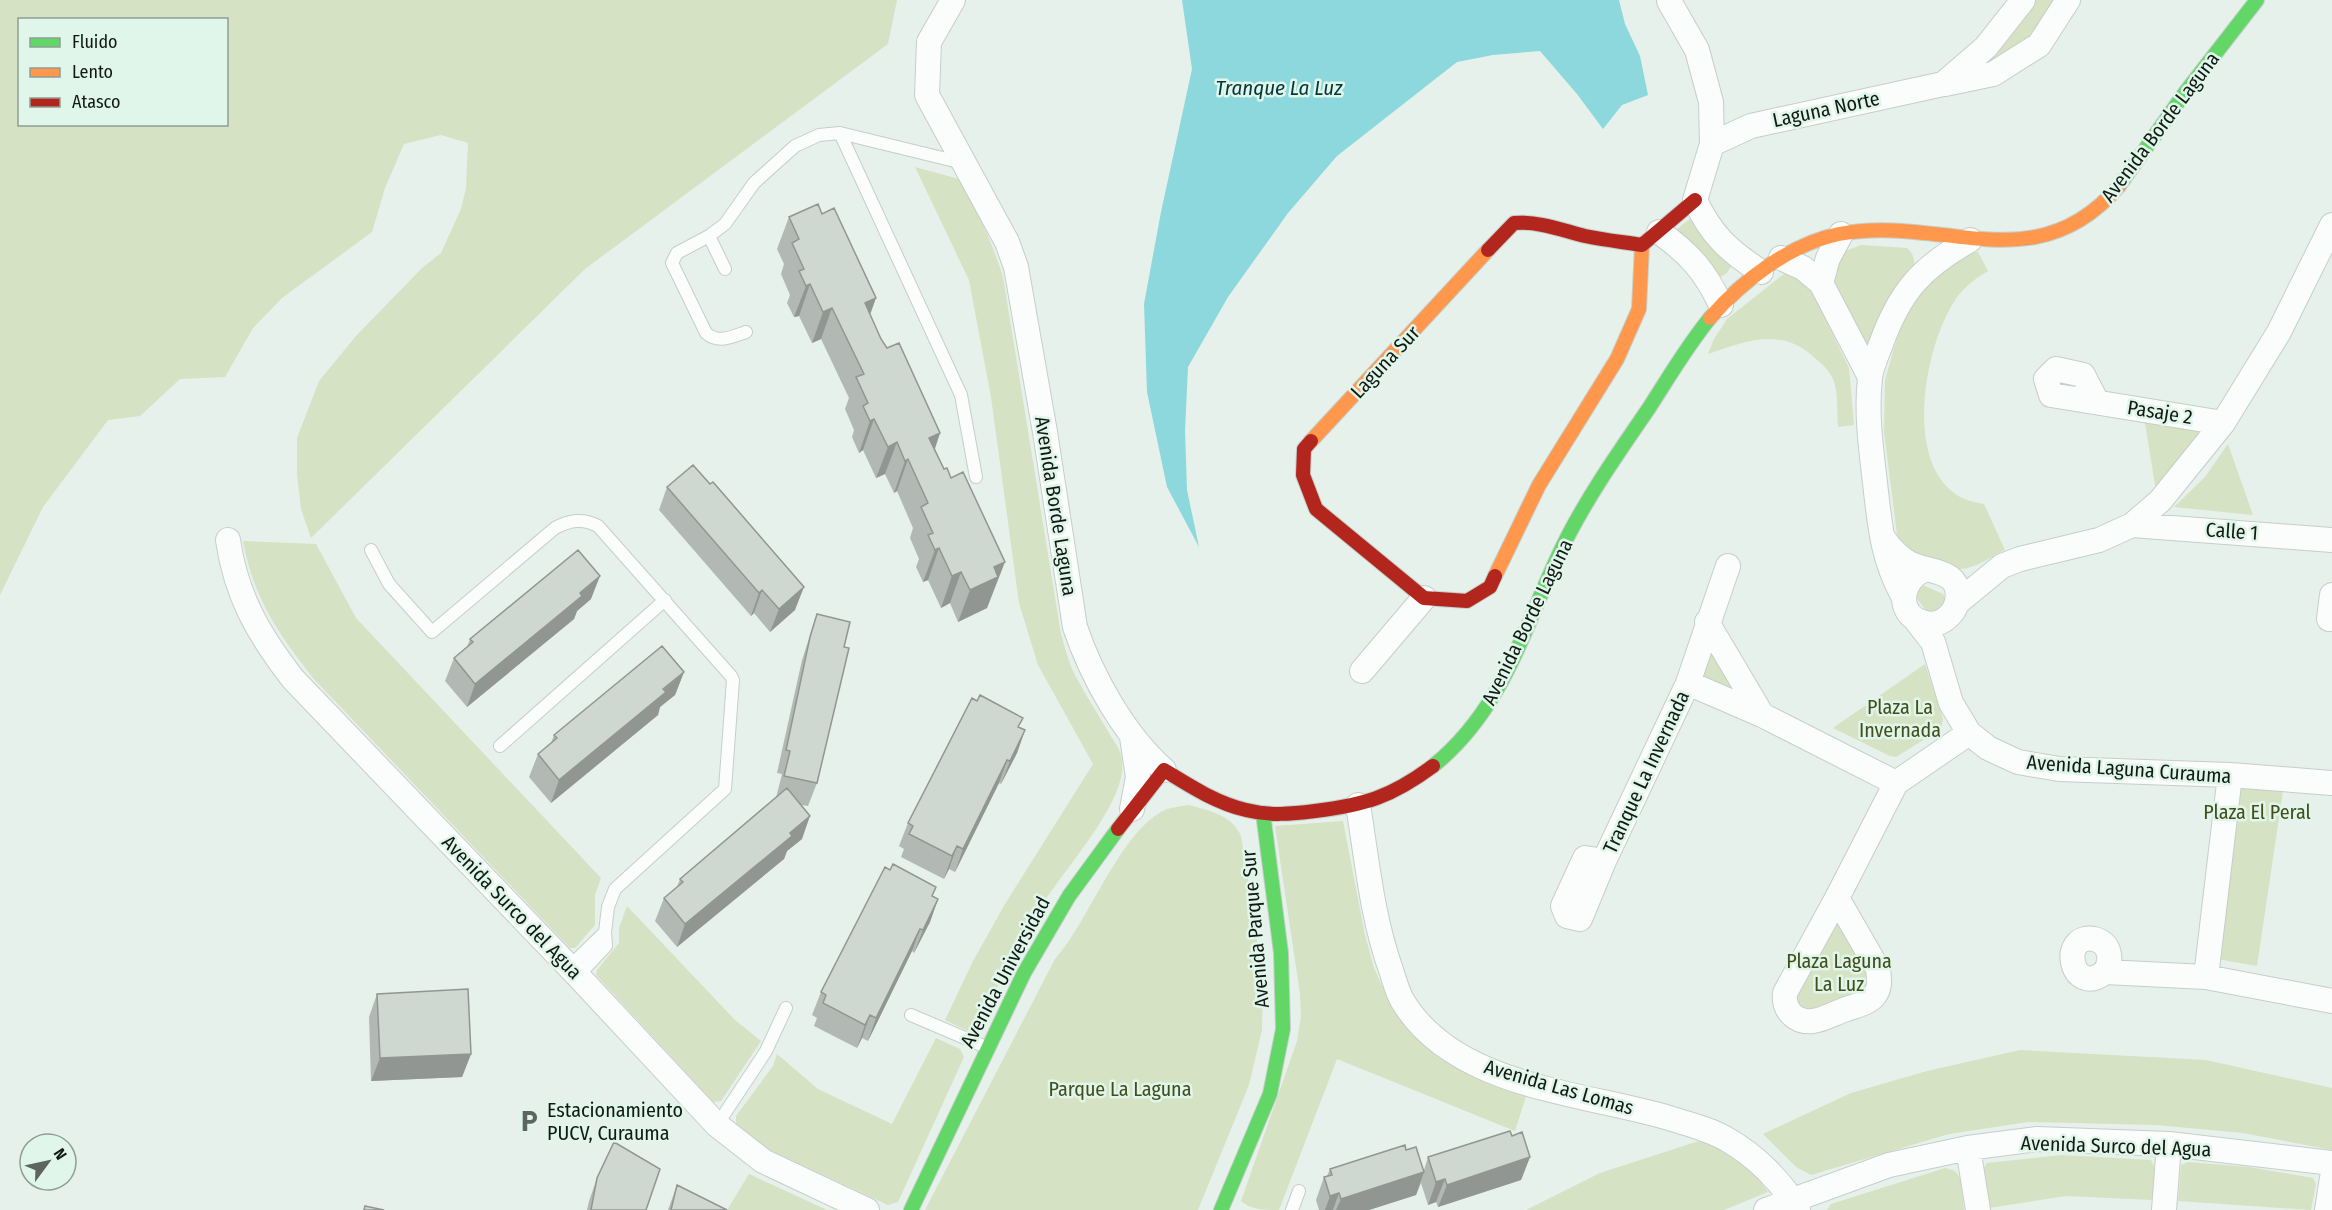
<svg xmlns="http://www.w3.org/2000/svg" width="2332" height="1210" font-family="'Fira Sans Condensed',sans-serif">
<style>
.green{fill:#d5e2c3;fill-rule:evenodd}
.water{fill:#8cd8dc}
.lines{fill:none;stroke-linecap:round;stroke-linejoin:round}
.lane-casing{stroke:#c6cec9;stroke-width:14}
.street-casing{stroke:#c6cec9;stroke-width:26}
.fast-casing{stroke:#c6cec9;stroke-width:16}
.slow-casing{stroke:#c6cec9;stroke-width:16}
.jam-casing{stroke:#c6cec9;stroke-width:16}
.lane{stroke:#fbfdfc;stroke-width:12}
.street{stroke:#fbfdfc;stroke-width:24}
.fast{stroke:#63d668;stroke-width:14}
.slow{stroke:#ff974d;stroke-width:14}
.jam{stroke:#b3261e;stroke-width:14}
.wall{fill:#b2b9b4}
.shaded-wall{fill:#919692}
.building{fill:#cfd7d1;stroke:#919692;stroke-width:1.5}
.labels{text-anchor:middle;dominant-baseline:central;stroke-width:5;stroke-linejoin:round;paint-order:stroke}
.street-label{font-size:20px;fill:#121915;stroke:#e1f6ea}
.park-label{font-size:20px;fill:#424e1b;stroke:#e1f6ea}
.poi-label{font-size:20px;fill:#121915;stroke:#e1f6ea;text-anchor:start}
.water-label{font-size:21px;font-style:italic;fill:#03373a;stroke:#e1f6ea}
</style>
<rect width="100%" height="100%" fill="#e6f1eb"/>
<path class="green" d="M0,0H897L888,44L585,269L311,538L301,509L297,474V438L319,381L356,336L422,268L441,253L461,209L466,188L468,143L441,135L404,144L385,188L372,232L282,298L253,328L225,377L180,379L140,416L108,420L43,507L0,595ZM20,20H226V124H20Z
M2031,0H2059L2025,45L1990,66L1985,57Z
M915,167L959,179C978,211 992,242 1003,277L1061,634C1065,648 1069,664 1076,677C1086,696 1098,714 1109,733C1112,739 1118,746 1120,752C1139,801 1040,889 1024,939L972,1033L945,1020L973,961L1005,904L1093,764L1038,665L1019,603L991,397L969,280Z
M1691,218L1732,265L1727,273L1719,278L1677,229Z
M1861,245L1907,248C1912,252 1915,258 1914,265C1911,282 1879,328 1869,345L1864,344L1833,281L1835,264L1843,252Z
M1978,252L1988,271C1973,280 1961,289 1952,305C1925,350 1905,457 1954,493C1963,500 1974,502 1984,504L2005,550C1992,556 1976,568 1961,569C1935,570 1911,556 1897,535L1884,432L1885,380L1899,331L1911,303L1928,282L1963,254Z
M1790,269L1810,287L1849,368L1854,425L1838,427C1837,413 1838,398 1835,385C1833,375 1824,365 1816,359C1782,326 1747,341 1708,354L1714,339L1727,319Z
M2144,417L2209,426L2156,491Z
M2228,444L2253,515L2174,507L2205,477Z
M243,541L316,544L356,618L601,878L595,895V925L575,948H570L313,678C277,632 254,599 243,541Z
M1916,582L1943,594L1946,601L1941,612H1927L1912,592Z
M1711,643L1739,687L1733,696L1698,678Z
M1925,664L1943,719L1941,729L1896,757L1890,756L1833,728Z
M2238,786L2283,791L2257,966L2217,959Z
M1189,805C1210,811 1232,815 1241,836L1253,910L1263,986L1262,1030L1249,1085L1198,1210H925L1055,959C1089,922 1121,828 1167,809C1174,807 1182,806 1189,805Z
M1343,821L1365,935L1374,968L1385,992L1405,1020L1528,1090L1515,1131L1337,1059L1279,1210C1266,1210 1251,1210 1241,1201L1297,1041L1301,1016L1300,994L1275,826Z
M627,906L735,1020L761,1041L721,1101L713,1102L596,975L597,970L619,943V928Z
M1838,918L1874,972L1870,989L1808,1015L1791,998Z
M936,1038L960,1049L964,1057L898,1202L888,1205L770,1150L736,1124V1116L773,1066L777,1054L818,1089L892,1124Z
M2020,1050L2206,1060L2332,1088V1150L2243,1133L2156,1125L2028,1122L1949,1134L1811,1175L1796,1167L1763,1134L1851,1093L1927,1071Z
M1699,1141L1726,1151L1757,1177L1768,1192L1724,1210H1526L1600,1173Z
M2061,1155L2151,1160L2155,1168L2153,1200L2066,1196L1989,1208L1983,1169L1987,1163Z
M2188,1162L2249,1167L2313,1178L2316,1184L2311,1210L2178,1201L2181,1165Z
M1945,1168L1955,1171L1961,1179L1964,1210H1827L1831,1204Z
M749,1174L827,1210H727Z"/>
<path class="water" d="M1182,0H1619L1625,24L1640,56L1648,95L1622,105L1603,129L1577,94L1540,51L1493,55L1457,62L1337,156L1288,213L1228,297L1188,367L1185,431L1187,490L1199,547L1167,487L1147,392L1144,304L1161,212L1192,69Z"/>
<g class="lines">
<g class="lane-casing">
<path id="lane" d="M840,133L961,395L976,477
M709,236L677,253L672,263L706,333C719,344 731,337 746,332
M725,269L709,236L725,224L754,183L795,146L819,135L840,133L963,163
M371,550L389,584L432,632L555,528C570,520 583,518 598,526L731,676L733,680L725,789L615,889L608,907L605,932L606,946L578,976
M500,746L665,600
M569,967L605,932
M911,1015L986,1047
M717,1125L766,1051L786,1008
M1292,1210L1299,1191"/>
</g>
<g class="street-casing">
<path id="street" d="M953,0L929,42L927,95L1007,242L1016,267L1045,432L1075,627C1092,677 1124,735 1164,770
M1669,1L1697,50L1711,102L1712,144L1695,200C1711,235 1729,251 1761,272
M1945,84L1993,74L2039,45L2068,0
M1712,144L1751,126L1943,84L1986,47L2023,0
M1659,232C1689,253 1705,271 1721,305
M1781,258L1803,268L1821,283L1870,377
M1821,283L1828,258L1841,234
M2097,402L2083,375L2056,369L2046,379L2051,395L2223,423
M2132,525L2332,540
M1883,538C1890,548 1898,557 1909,563C1927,573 1963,568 1957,601C1956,609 1951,615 1944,620C1938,624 1930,625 1922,622C1895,613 1901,579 1924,570
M228,540C236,596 259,635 293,679L578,976L717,1125L763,1161L867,1210
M1903,596C1882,557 1880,526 1875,483C1871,449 1866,412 1870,378C1871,367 1877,355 1881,344C1900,291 1922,267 1970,240
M1957,603L2002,566L2020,559L2099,540L2132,525L2160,501L2223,423L2279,332L2332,225
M1915,619L1933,642L1951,703L1969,733L1988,748L2018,762L2059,769L2230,775L2332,783
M2329,619L2332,595
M1707,622L1762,715
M1362,671L1424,598
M1688,683L1762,715L1896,783
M1358,805C1367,860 1372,917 1391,970C1394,979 1397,991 1402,1000C1453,1087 1581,1092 1669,1118C1688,1124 1710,1129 1728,1140C1756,1156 1782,1182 1798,1210
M1132,809L1138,777L1132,737
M1604,861L1585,858L1563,906L1567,916L1580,919L1604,861L1688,683L1728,566
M1837,898L1878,969C1879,978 1881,988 1874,996C1867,1004 1854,1006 1844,1010C1835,1013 1823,1020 1813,1021C1795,1023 1783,1010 1785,993L1837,898L1896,783L1969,733
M2105,972C2113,959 2110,943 2094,939C2058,933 2071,999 2105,972L2206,977L2332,1001
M2206,977L2230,775
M1968,1148L1978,1210
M1766,1210L1889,1165L1968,1148L2037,1139L2169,1144L2332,1163
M2164,1210L2169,1144
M2327,1210L2332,1178"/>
</g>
<g class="fast-casing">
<path id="fast" d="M2119,186L2184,94L2257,0
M1433,766C1509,705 1526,616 1569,534C1592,490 1621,449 1649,408C1669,377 1687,346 1710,318
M911,1210L1024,973L1069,896L1118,829
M1221,1210L1270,1094L1283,1029L1281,953L1263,813"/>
</g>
<g class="slow-casing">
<path id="slow" d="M1710,318C1742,281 1790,244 1839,234C1942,214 2035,284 2119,186
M1311,441L1488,250
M1495,576L1539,485L1617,359L1639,309L1642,245"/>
</g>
<g class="jam-casing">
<path id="jam" d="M1488,250L1514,223C1539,221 1561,230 1585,236C1604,240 1623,242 1642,245L1695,200
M1311,441L1304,449L1303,475L1316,509L1424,598L1467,601L1490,587L1495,576
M1118,829L1164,770C1190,786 1216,803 1246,810C1269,816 1292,814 1315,811C1365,805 1391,797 1433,766"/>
</g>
<use href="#lane" class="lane"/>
<use href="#street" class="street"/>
<use href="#fast" class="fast"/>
<use href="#slow" class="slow"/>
<use href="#jam" class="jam"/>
</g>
<path class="wall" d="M789,217L870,314L881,339L940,433L935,449L993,594H992L987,608L958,622L950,603L941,608L928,580L923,582L916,567L919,559L910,538L913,528L897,491L894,493L885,474L876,478L863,450L859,453L852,437L854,430L845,409L849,398L821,339L812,343L799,316L794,317L787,303L790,295L781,274L784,264L777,249Z
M667,487L795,610L770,632L754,613L751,616L659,510Z
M591,599L577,611L574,619L467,707L445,681L454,658L467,647L470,639Z
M817,614V783L808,806L801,805L802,839L787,851L784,859L677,947L655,921L664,898L677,887L680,879L776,798L782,774L777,773L802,660Z
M684,672L675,695L660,707L658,715L551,803L529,777L538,754L551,743L554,735Z
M1020,727L1025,730L1017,753L1001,784L999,783L955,872L949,869L944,879L901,857L904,849L899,846L908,823Z
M933,896L938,899L930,922L914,953L912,951L868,1041L862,1038L857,1048L814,1026L817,1018L812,1015L821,992Z
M377,994L471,1054L462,1077L371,1081L369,1017Z
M1512,1136L1530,1157L1521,1180L1438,1207L1436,1202L1428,1205L1421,1183L1416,1195L1369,1210H1319L1316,1200L1324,1177L1327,1176L1330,1169L1406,1150L1424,1170L1428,1157Z
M597,1178L646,1210H587L589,1201Z
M677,1185L727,1210H668Z"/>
<path class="shaded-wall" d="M810,284L799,316L794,317L806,286Z
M876,298L865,329V303Z
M832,308L821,339L812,343L823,312Z
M874,419L863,450L859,453L870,421Z
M940,433L929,465V438Z
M897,442L885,474L876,478L888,447Z
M908,459L897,491L894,493L905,461Z
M939,548L928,580L923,582L935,550Z
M1005,562L987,608L958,622L970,590L994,567Z
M961,572L950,603L941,608L952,576Z
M600,576L591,599L577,611L574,619L467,707L475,684Z
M804,587L795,610L770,632L779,609Z
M762,590L754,613L751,616L759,593Z
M684,672L675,695L660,707L658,715L551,803L559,780Z
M1025,730L1017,753L1001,784L1010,761Z
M1007,760L999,783L955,872L963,849Z
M810,816L802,839L787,851L784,859L677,947L685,924Z
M957,846L949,869L944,879L952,856Z
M938,899L930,922L914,953L923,930Z
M920,929L912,951L868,1041L876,1018Z
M870,1015L862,1038L857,1048L865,1025Z
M471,1054L462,1077L371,1081L380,1058Z
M1530,1157L1521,1180L1438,1207L1447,1185Z
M1424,1172L1416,1195L1369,1210H1336L1341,1199Z
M1445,1179L1436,1202L1428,1205L1436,1182Z
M1339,1193L1333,1210H1325L1330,1196Z"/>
<path class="building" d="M818,204L822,214L834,208L876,298L865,303L881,339L887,348L899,343L940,433L929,438L944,469L947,468L951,478L963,472L1005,562L994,567L998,577L970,590L961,572L952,576L939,548L935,550L928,535L933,533L921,507L928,503L908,459L905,461L897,442L888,447L874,419L870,421L863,406L868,403L856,377L864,374L832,308L823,312L810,284L806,286L799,271L804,269L792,243L799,239L789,217Z
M693,465L710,484L713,482L804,587L779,609L762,590L759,593L667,487Z
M578,550L600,576L580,593L582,596L475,684L454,658L473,642L470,639Z
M817,614L850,622L844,647L849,648L817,783L784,776L790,751L786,750L810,637Z
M662,646L684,672L663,689L666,692L559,780L538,754L557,738L554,735Z
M980,695L1023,718L1018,727L1025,730L1010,761L1007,760L963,849L957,846L952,856L909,834L913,826L908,823L972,698L977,701Z
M787,788L810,816L790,833L792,836L685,924L664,898L683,882L680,879Z
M893,864L936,887L932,896L938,899L923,930L920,929L876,1018L870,1015L865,1025L823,1003L826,995L821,992L885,867L890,870Z
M468,989L471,1054L380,1058L377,994Z
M1510,1131L1512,1136L1522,1132L1530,1157L1447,1185L1445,1179L1436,1182L1428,1157Z
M614,1142L660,1169L646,1210H591L597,1178Z
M1405,1145L1406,1150L1416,1147L1424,1172L1341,1199L1339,1193L1330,1196L1324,1177L1332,1175L1330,1169Z
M677,1185L727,1210H671Z
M365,1206L384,1210H364Z"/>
<defs>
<g id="parking-bare" transform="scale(1.8)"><path d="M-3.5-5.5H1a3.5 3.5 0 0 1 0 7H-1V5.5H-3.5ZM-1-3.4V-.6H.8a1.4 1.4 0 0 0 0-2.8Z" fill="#5c6560" stroke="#e1f6ea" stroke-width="2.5" paint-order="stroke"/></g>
</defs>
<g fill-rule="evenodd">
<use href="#parking-bare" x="529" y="1121"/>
</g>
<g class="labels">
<g class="street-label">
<text transform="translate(1826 109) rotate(-12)">Laguna Norte</text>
<text transform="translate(2160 127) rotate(-53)">Avenida Borde Laguna</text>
<text transform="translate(1385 362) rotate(-47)">Laguna Sur</text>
<text transform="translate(2160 412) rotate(9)">Pasaje 2</text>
<text transform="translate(1056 506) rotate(81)">Avenida Borde Laguna</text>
<text transform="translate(2232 531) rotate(4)">Calle 1</text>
<text transform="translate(1527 622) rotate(-64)">Avenida Borde Laguna</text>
<text transform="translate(2129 769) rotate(4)">Avenida Laguna Curauma</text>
<text transform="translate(1646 772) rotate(-65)">Tranque La Invernada</text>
<text transform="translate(512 907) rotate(46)">Avenida Surco del Agua</text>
<text transform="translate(1255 929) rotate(-95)">Avenida Parque Sur</text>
<text transform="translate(1005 972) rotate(-62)">Avenida Universidad</text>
<text transform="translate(1559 1087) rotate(16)">Avenida Las Lomas</text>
<text transform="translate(2116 1146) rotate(2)">Avenida Surco del Agua</text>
</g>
<g class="park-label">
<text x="1900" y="707">Plaza La<tspan x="1900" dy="23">Invernada</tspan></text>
<text x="2257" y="812">Plaza El Peral</text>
<text x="1839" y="961">Plaza Laguna<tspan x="1839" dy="23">La Luz</tspan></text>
<text x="1120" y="1089">Parque La Laguna</text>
</g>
<g class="poi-label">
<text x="547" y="1110">Estacionamiento<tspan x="547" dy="23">PUCV, Curauma</tspan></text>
</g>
<g class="water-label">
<text x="1279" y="88">Tranque La Luz</text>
</g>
</g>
<rect x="18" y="18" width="210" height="108" fill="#e1f6ea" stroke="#8e9e95" stroke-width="1.5"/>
<rect x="30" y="38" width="30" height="9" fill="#63d668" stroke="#8e9e95" stroke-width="1.5"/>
<text x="72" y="48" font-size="18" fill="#121915">Fluido</text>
<rect x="30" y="68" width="30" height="9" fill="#ff974d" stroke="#8e9e95" stroke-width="1.5"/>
<text x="72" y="78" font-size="18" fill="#121915">Lento</text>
<rect x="30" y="98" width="30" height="9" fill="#b3261e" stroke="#8e9e95" stroke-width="1.5"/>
<text x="72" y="108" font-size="18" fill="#121915">Atasco</text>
<g transform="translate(48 1162) rotate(57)"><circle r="28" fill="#e1f6ea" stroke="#8e9e95" stroke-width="1.5"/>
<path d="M0-4.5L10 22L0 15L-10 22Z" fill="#5c6560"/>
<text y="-9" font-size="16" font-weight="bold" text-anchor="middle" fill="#121915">N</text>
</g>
</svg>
